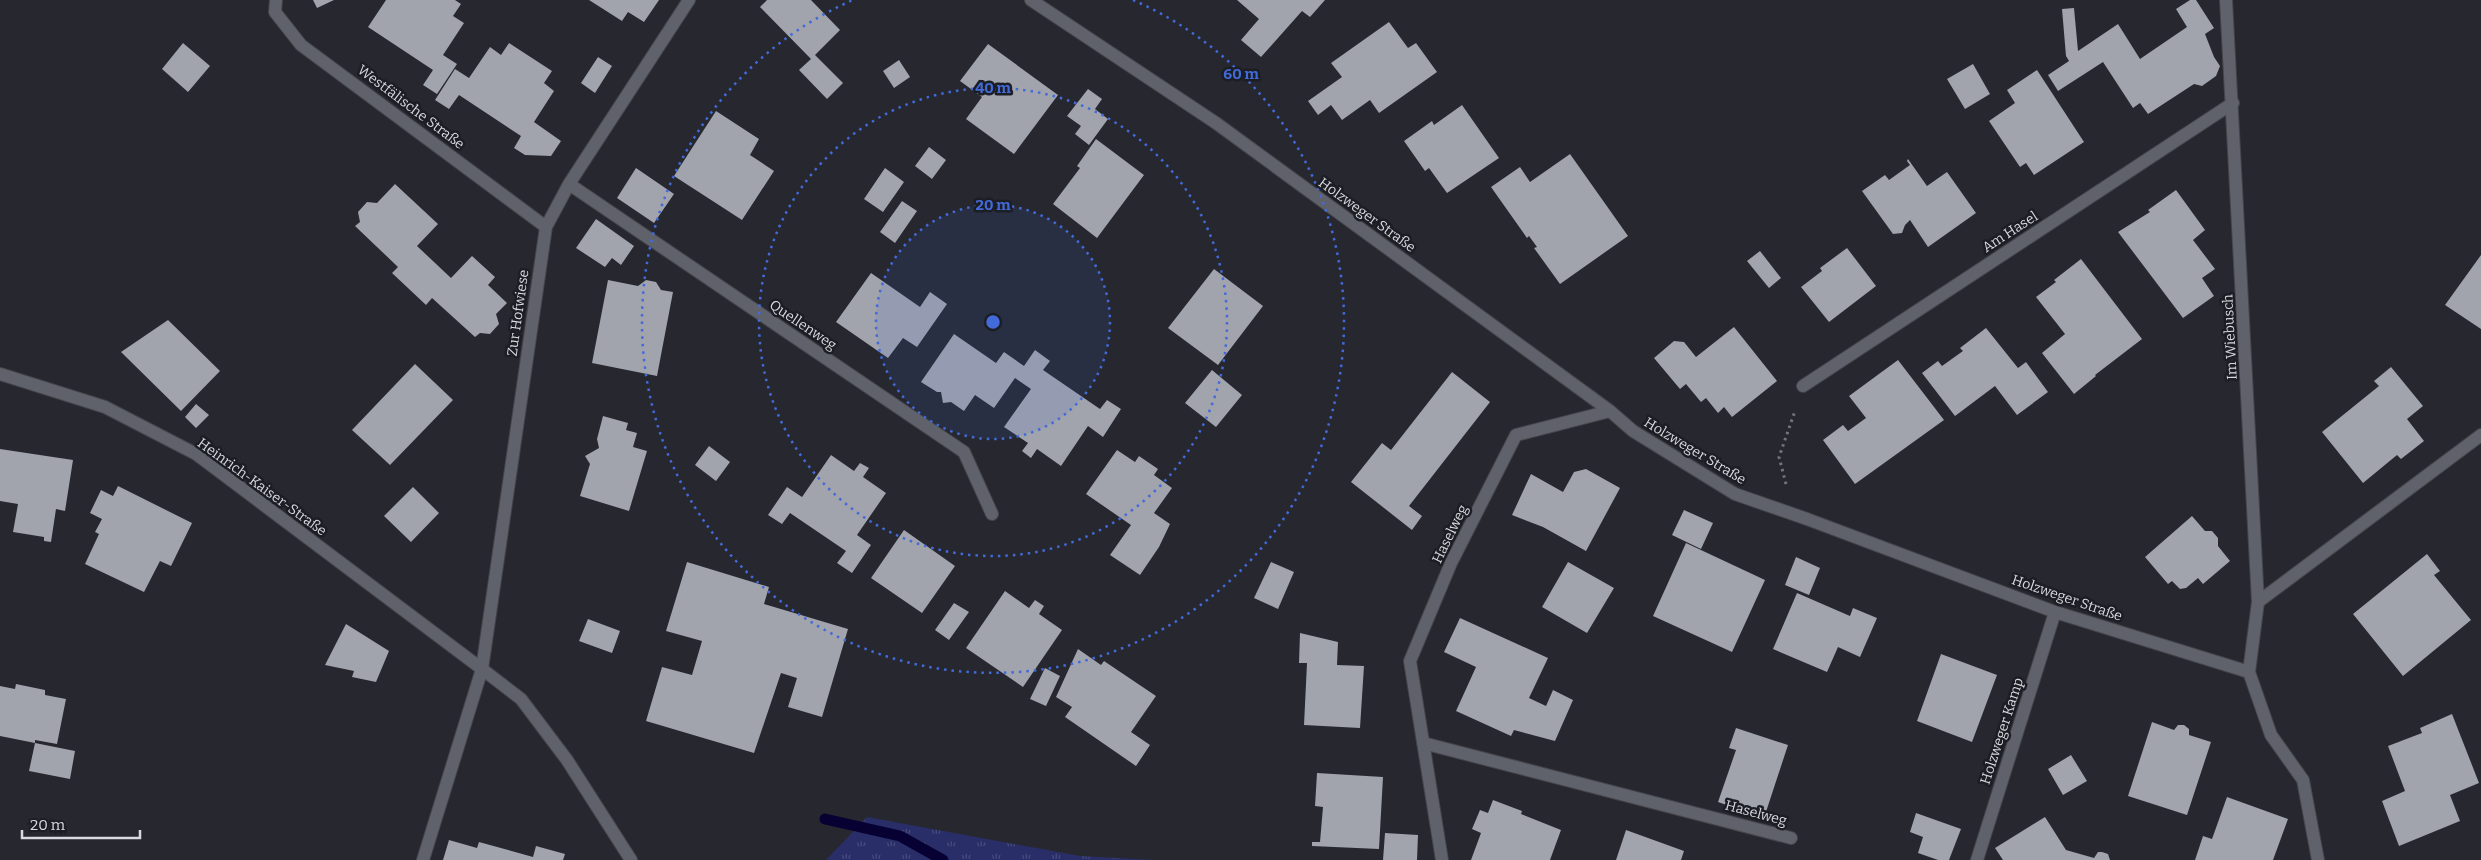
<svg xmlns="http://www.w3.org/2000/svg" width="2481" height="860" font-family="Bitter,serif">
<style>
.grass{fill:url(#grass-tufts)}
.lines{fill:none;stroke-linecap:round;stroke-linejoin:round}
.stream{stroke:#070133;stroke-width:11}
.building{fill:#a1a3ad}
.minor-casing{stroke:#44454b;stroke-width:14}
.path{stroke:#74757c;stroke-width:3;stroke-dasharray:2.5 4;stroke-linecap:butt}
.minor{stroke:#60626b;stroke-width:12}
.ring{fill:none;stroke:#436ad9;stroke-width:2.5;stroke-dasharray:2.5 5}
.labels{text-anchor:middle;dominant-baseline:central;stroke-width:5;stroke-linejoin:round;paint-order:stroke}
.street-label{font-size:14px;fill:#d9dadf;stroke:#1c1e25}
.centre{fill:#436ad9;stroke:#1c1e25;stroke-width:2.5}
.ring-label{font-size:15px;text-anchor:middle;font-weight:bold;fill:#436ad9;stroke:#1c1e25;stroke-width:5;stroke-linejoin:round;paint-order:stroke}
</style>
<defs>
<pattern id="grass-tufts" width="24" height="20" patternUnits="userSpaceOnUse" patternTransform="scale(1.25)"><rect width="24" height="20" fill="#292d68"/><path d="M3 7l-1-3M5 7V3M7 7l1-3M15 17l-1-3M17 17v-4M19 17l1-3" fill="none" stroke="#474b7d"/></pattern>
</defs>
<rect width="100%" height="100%" fill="#26272f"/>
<path class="grass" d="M867,817L1080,856L1154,860H826Z"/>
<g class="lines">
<path class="stream" d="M825,819L900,836L943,860"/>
</g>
<path class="building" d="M313,0H334L317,8Z
M386,0H455L461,4L453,16L464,23L443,55L457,64L437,94L423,85L433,70L368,27Z
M589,0H659L644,22L628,12L622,21Z
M767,0H811L840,30L815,55L843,83L827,99L799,70L811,59L760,7Z
M1237,0H1325L1310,17L1302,11L1261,57L1241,40L1259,19Z
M2190,0H2196L2214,28L2205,34L2214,57L2220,66L2216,76L2202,86L2194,84L2148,114L2140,103L2133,108L2103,62L2058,91L2048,75L2069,61L2066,56L2062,9L2074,8L2078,51L2118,24L2140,59L2187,27L2176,9Z
M1389,22L1408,48L1416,43L1437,72L1379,113L1370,100L1342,120L1331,105L1318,115L1308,101L1342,77L1331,63Z
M183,43L210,66L188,92L162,69Z
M509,43L552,71L544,83L554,91L534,122L561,141L551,156L525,155L514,148L521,136L459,95L449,109L435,100L455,69L469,78L490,47L501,55Z
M988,44L1058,95L1014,154L966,119L982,97L960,81Z
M598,57L612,66L595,93L581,83Z
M899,60L910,77L894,88L883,71Z
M1973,64L1990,94L1965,109L1947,79Z
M2037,70L2084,142L2034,175L2026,163L2020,167L1989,121L2015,103L2007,90Z
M1088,89L1102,99L1095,109L1108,119L1089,145L1075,134L1081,126L1067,116Z
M1462,105L1499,158L1447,193L1429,168L1425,171L1404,141L1432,121L1434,125Z
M716,111L759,139L750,155L774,171L742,220L674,176Z
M1096,139L1144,175L1097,238L1053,204L1080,168L1077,166Z
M929,147L946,160L932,179L915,166Z
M1570,154L1628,236L1560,284L1534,248L1537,247L1529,236L1527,238L1491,187L1520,167L1530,182Z
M1908,159L1927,186L1947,172L1976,213L1928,247L1910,220L1905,225L1902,233L1893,234L1862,191L1885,175L1889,180L1910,165L1907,161Z
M636,168L674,194L654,223L617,198Z
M885,168L904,182L883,212L864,199Z
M395,184L438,224L417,246L451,278L472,256L495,277L488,285L507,303L496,314L499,324L490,334L480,333L475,337L432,298L426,305L392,273L398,267L355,226L360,222L358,212L367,202L377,203Z
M2176,190L2205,230L2193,240L2215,269L2202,278L2214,296L2183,318L2118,232L2150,212L2148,210Z
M902,201L917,211L895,243L880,232Z
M596,219L634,246L621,265L612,258L605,267L576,248Z
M1847,248L1876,286L1829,322L1801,287L1822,271L1820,268Z
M1760,251L1781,278L1769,288L1747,261Z
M2481,255V329L2445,305Z
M2081,259L2142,339L2095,375L2096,376L2074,394L2042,353L2065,334L2036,297L2056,282L2054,280Z
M1214,269L1263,306L1218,365L1168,328Z
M871,273L920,307L930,292L947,304L917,347L903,338L888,358L836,322Z
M608,280L638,286L646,280L656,282L661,290L673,292L657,376L592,363Z
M168,320L220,371L181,411L121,352Z
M1734,327L1777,381L1732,417L1724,407L1718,413L1706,398L1701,402L1686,384L1680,389L1654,358L1674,341L1684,342L1696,357Z
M1986,328L2018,368L2026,362L2048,392L2017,415L1995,386L1955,416L1922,373L1938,361L1942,366L1963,351L1960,348Z
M954,334L996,363L1004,352L1024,366L1035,350L1050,361L1043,370L1100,409L1107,400L1121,409L1103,437L1088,426L1061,466L1037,449L1031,458L1022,451L1028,443L1004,427L1031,389L1015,378L994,408L975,395L964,411L951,402L943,403L941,392H937L921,382Z
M1898,360L1944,420L1855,484L1823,440L1843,425L1848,431L1866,418L1849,396Z
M415,364L453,400L390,465L352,430Z
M2391,367L2423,406L2407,419L2424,441L2401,459L2397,455L2363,483L2322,432L2379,386L2374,381Z
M1212,370L1242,395L1216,427L1185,403Z
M1452,372L1490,402L1409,506L1422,516L1412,530L1351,482L1382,443L1391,450Z
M196,404L209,415L196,428L185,417Z
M603,416L628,423L626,430L637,433L633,447L647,451L629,511L580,496L590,464L585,456L599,448L597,439Z
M709,446L730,462L716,481L695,465Z
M0,449L73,460L65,511L56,509L51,542L44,541V537L13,532L18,504L0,501Z
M1117,450L1135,462L1139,456L1158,469L1154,475L1172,488L1154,513L1170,524L1159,547L1140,575L1110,555L1131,525L1086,494Z
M831,455L854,471L860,463L869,468L863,477L886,493L857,535L871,545L852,573L837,563L846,551L790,513L782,524L768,515L787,487L802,497Z
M1586,469L1620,488L1586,551L1543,527L1512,515L1531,474L1563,492L1574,472Z
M118,486L192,523L171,566L160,561L144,592L85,564L99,534L95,532L102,519L90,513L101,490L113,496Z
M413,487L439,513L411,542L384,516Z
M1684,510L1713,523L1701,549L1672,535Z
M2192,516L2205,531H2212L2218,538V546L2230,561L2203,584L2198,578L2186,588L2180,589L2172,581L2168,584L2145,557Z
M904,530L955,566L922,613L871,578Z
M1686,543L1765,580L1732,652L1653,616Z
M2427,554L2440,571L2434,575L2471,620L2403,676L2353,614Z
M1796,557L1820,568L1809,595L1785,585Z
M687,562L769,587L764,604L848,629L822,717L788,707L797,678L781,673L754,753L646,721L662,667L692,675L702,641L666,631Z
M1271,562L1294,572L1278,609L1254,598Z
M1568,562L1614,588L1587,633L1542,607Z
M1005,591L1029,608L1035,600L1044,606L1039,614L1062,630L1023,687L966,648Z
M1797,593L1850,616L1853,608L1877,618L1860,657L1838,647L1827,672L1773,649Z
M954,603L969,612L949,640L935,630Z
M1460,618L1548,658L1529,698L1546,706L1553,690L1573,700L1555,741L1514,730L1511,736L1456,711L1476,667L1444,652Z
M588,619L620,631L612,653L579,641Z
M346,624L389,651L376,682L352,677L354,671L325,665Z
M1300,633L1338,642L1337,665L1364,666L1360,728L1304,725L1307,663H1299Z
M1078,649L1101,665L1104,661L1156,696L1131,732L1150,745L1136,766L1065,717L1072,707L1056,697Z
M1941,654L1997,675L1972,742L1917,721Z
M1045,668L1060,676L1046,706L1030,699Z
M16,684L45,690V695L66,699L57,744L35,740V743L0,736V686L15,689Z
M2452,714L2479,783L2450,795L2460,821L2399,846L2382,801L2405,791L2388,746L2422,733L2420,728Z
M2152,722L2174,730L2178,725H2184L2189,729V735L2211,742L2187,815L2128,796Z
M1736,728L1788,745L1764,818L1718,802L1736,750L1729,748Z
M35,743L75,751L70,779L29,771Z
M2071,755L2087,781L2063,795L2048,769Z
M1317,773L1383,777L1379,849L1312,846V842H1320L1323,807L1315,806Z
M2227,797L2288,819L2273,860H2195L2203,836L2212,839Z
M1493,800L1522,811L1521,814L1561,830L1550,860H1471L1481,833L1472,829L1480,810L1488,813Z
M1916,813L1961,829L1949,860H1938L1918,853L1923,837L1910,832Z
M2045,817L2066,850L2094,858L2098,852H2102L2108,854L2110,860H2003L1995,848Z
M1626,830L1684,851L1681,860H1616Z
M1385,833L1418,835L1417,860H1383Z
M449,840L477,848L479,842L533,857L536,846L565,854L563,860H443Z"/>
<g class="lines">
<g class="minor-casing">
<path id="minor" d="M276,0L275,12L301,45L546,227
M1031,0L1216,123L1610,411L1633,431L1735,494L1807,519L2055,612L2249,672
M2226,0L2258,602L2249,672L2271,735L2303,780L2318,860
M569,184L964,452L992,514
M0,374L105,407L196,454L482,669L521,699L567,760L631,860
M1803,386L2233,103
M2258,602L2481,435
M1423,743L1791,838
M423,860L482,669L546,227L569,184L689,0
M1442,860L1410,661L1451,563L1516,435L1610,411
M1977,860L2055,612"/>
</g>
<path class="path" d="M1786,484L1779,457L1795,411"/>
<use href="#minor" class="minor"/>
</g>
<circle cx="993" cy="322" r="117" fill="#436ad9" fill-opacity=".12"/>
<g class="ring">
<circle cx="993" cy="322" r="117"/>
<circle cx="993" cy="322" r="234"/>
<path d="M1133 0A351 351 0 1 1 853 0"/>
</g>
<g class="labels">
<g class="street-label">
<text transform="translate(411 107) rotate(37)">Westfälische Straße</text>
<text transform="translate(1367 215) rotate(36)">Holzweger Straße</text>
<text transform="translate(2010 232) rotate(-33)">Am Hasel</text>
<text transform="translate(518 313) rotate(-82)">Zur Hofwiese</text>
<text transform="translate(803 325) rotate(34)">Quellenweg</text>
<text transform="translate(2230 337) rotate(-93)">Im Wiebusch</text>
<text transform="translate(1695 451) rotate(31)">Holzweger Straße</text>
<text transform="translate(262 487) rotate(36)">Heinrich-Kaiser-Straße</text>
<text transform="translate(1450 534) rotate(-64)">Haselweg</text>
<text transform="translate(2067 598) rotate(19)">Holzweger Straße</text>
<text transform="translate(2002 731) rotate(-72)">Holzweger Kamp</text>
<text transform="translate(1756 813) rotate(15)">Haselweg</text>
</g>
</g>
<circle cx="993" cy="322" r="8" class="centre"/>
<g class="ring-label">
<text x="1241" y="79">60 m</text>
<text x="993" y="93">40 m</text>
<text x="993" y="210">20 m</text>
</g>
<path d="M22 830v8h118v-8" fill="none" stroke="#d9dadf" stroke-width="2.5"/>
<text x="30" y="830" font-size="15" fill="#d9dadf" stroke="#1c1e25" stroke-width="4" paint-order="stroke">20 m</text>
</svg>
